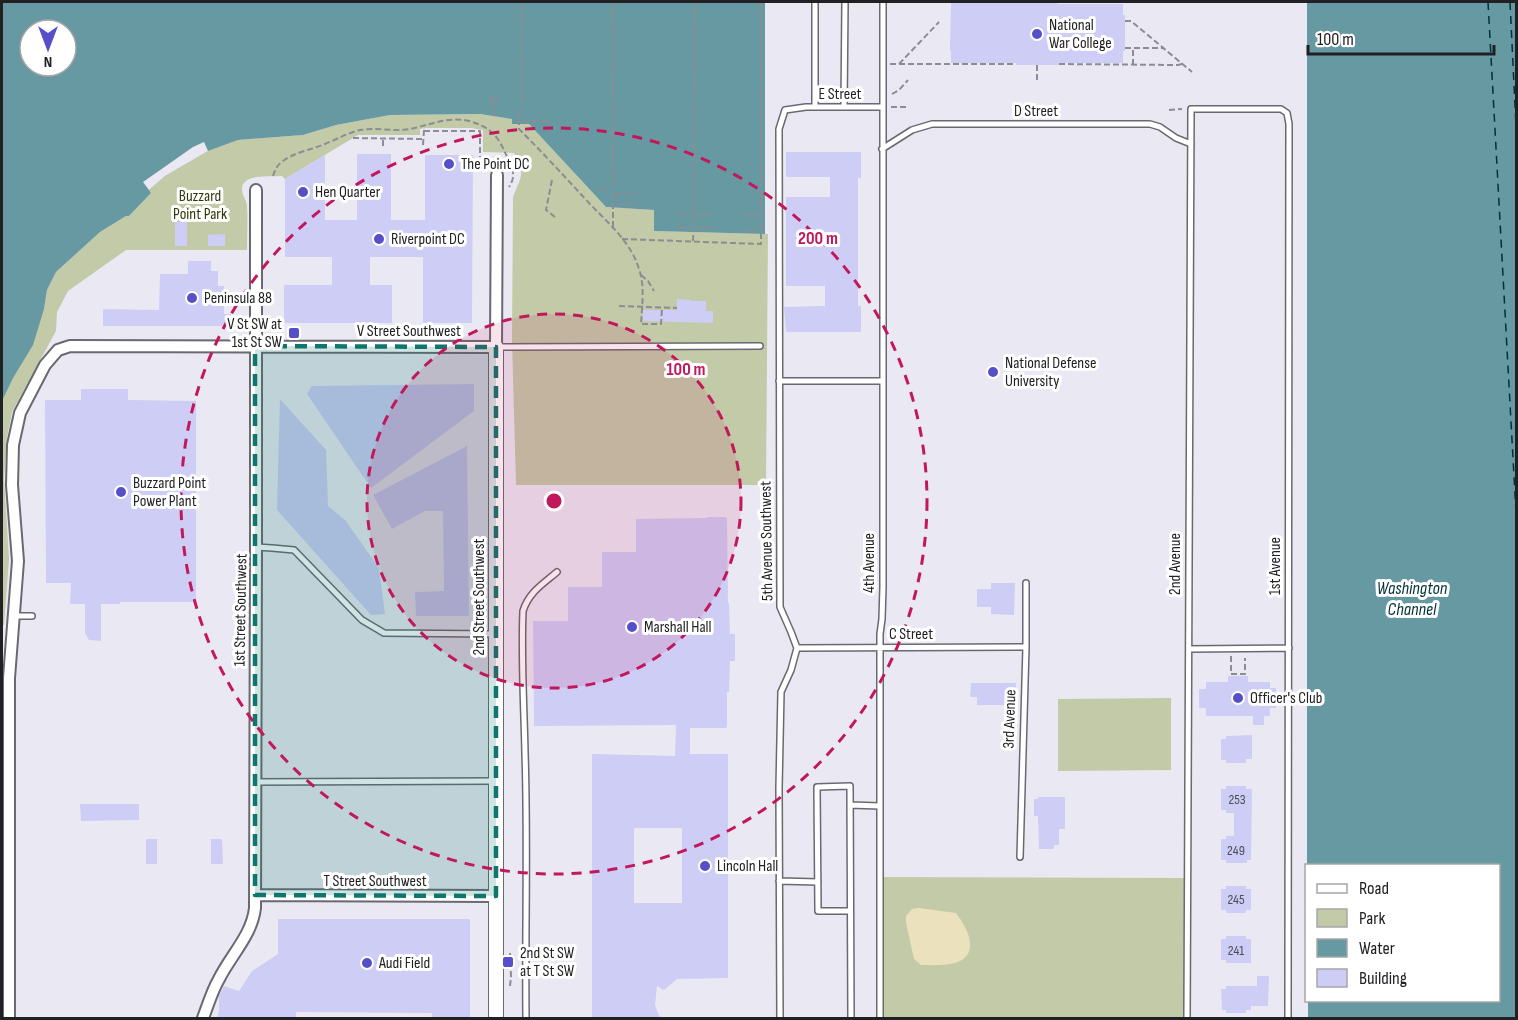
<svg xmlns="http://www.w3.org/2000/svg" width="1518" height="1020" font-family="'Sofia Sans Condensed',sans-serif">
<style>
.green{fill:#c2caa8}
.sand{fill:#ebe1bc}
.water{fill:#6699a2;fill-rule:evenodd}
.pier{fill:#eae9f3}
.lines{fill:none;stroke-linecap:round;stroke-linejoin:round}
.ferry{stroke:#003139;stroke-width:1.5;stroke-dasharray:8 6;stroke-linecap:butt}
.building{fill:#cecdf5;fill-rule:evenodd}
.service-casing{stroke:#696971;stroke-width:8}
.minor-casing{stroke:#696971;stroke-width:14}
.tertiary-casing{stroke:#696971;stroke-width:16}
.path{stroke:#8c8c93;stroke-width:2;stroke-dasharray:6 3;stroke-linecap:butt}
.service{stroke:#fff;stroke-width:5}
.minor{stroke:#fff;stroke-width:10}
.tertiary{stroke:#fff;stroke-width:14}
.marked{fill:#0f766e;fill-opacity:0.2;stroke:#0f766e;stroke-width:4.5;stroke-dasharray:12 8;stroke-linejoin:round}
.ring{fill:none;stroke:#c2185b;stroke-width:3;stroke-dasharray:10 8}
.poi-dot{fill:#564fc7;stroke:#fff;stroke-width:2}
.labels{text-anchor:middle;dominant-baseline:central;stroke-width:6;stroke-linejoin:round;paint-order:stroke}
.number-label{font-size:14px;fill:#4c4c58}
.poi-label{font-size:16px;fill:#212124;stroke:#fff;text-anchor:start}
.street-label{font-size:16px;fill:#212124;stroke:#fff}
.park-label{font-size:16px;fill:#2e3606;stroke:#fff}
.water-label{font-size:18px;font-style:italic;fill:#003139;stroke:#fff}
.centre{fill:#c2185b;stroke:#fff;stroke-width:3}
.ring-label{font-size:18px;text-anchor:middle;font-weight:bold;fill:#c2185b;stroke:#fff;stroke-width:6;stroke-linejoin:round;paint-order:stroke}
</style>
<rect width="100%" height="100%" fill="#eae9f3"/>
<path class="green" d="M480,114L512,119V124H529L606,207L654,210V231L768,234L766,485H516L512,340L513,197C522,174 525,177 514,153L483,152V130L471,128H427L420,129V135H358L285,179L282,176C271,177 242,173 242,189C242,196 247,200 247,207C248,221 247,235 247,250H126L68,291L57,312L56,331L12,412L7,438L4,479L9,559L4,625H2V401L44,309L47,290L56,272L100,232L126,216H129L151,193L149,190L165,176L208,151L238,140L303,135L336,125L390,115Z
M1171,698V770L1058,771V699Z
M880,877L1188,878L1187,1018H880Z"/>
<path class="sand" d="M919,908L956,913C967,927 982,955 955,963C944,966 932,965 921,965L914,959L906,923V916L912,909Z"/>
<path class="water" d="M2,2H765V234L654,231V210L606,207L529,124H512V119L480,114L390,115L336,125L303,135L238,140L208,151L165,176L149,190L151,193L129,216H126L100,232L56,272L47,290L44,309L33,345L13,378L2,401ZM30,30H66V66H30Z
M1307,2H1516V1018H1308V1001L1498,1000V866L1307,865Z"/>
<path class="pier" d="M204,142L208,151L165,176L149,190L143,182L193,147Z"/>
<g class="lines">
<path class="ferry" d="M1488,2L1516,513
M1510,2L1516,126"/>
</g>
<path class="building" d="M1016,2H1057L1058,4H1123V15H1125V51H1123V63H1059V65H1016V63H951V51H950L951,3Z
M786,152H861V178H858V306H861V332H786L784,307L825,306V286H786V197H830V177H786Z
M357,154H391V220H425V155H473L472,323H423V257H370V285H392V323H284V285H332V257H285V179L325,155V220H357Z
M175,222H187V246H175Z
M225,234V246H208V235Z
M188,261H211V271H218V286H224V314H231V326H103V309L159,310L160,274H188Z
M677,299L691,300V301H706V311H713V323L643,321V310H677Z
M474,384V411L371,488L307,394L312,386Z
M81,389H128V400L196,401V602H120V604H101V641L89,640L85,633V604H70L71,583H46L45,400H81Z
M280,399L326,450L328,506L345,520L379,568L385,614L371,615L277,510Z
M467,446L469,616H416L415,592L444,591L443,511H425L392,529L373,495Z
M707,517H725L727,518L728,603H729L730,634H735V661H730L729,692H727V726L726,728H690V754H728V978L677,979L664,990L657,986L655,1005L660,1018H592V754L675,756L676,725L534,726L533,621H568V587H602V552H636V519L707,518ZM634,828H682V903H634Z
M991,583H1015L1014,615L991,614V607H977V589H991Z
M1228,676H1248V682H1270V688H1276V708H1270V716H1264V725H1253V716H1206V708H1199V689H1206V682H1228Z
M971,683H1016L1015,705H977V697H970Z
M1252,735V759H1246V763H1226V760H1221V739H1226V736Z
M1226,786H1246V789H1252L1251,860H1247V863H1226V860H1221V839H1226V836H1234V813H1226V810H1221V789H1226Z
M1038,797H1065V829H1059V845H1054V849H1039L1038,816H1034V799H1038Z
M80,804H139V820L81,821Z
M146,839H157V864H146Z
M211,839H222L223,864H211Z
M1226,886H1246V889H1251V910H1246V913H1226V910H1221V889H1226Z
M278,919H470V1018H432V1013L296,1012V1018H217L219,1011V996L224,986L239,991L252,971L278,954Z
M1226,936H1246V939H1251V963H1226V960H1221V939H1226Z
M1257,976H1269L1268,1006H1251V1010H1246V1013H1226V1010H1222L1221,989H1226V986H1257Z"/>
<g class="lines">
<g class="service-casing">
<path id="service" d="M815,2V107
M844,107L845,2
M882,149L912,130L932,124H1150L1160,127L1176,138L1191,144
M498,347L760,346
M779,381H882
M256,547L272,548L294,550L362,620L384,633L494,634
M13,616H32
M797,648L1026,647
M1189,649L1289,648
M255,782L495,781
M850,805L880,806
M1020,857L1026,647V583
M779,881L818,882
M850,911H818L817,787L850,786C850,864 851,941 851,1018
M526,1018C525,930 528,841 525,753C524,705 521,658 523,611C529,592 543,584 557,572
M780,1018L779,788L781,692L791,670L797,648L791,632L780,607L779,129L785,110L806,107H883
M880,1018V634L882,619L883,587V2
M1187,1018L1191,109H1281L1287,113L1289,124L1288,1018"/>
</g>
<g class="minor-casing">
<path id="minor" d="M255,895L496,896
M9,1018V678L18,561L12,485L13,445L20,413L45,365L58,350L70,346L496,347L497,175
M203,1018C208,1005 212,991 219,979C231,955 252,935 255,908L256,547V190"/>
</g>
<g class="tertiary-casing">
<path id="tertiary" d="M496,1018V347"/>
</g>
<path class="path" d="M761,2V214
M1125,21H1131L1192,72
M1125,48H1162
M890,64H1016
M899,64L939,22
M1059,64L1178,65L1182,64
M1037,65V80
M1133,65V48
M892,94L899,90L908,80
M491,96V103H496V96
M522,101V2
M891,107H906
M519,110V129C543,153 566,178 589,203C608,223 631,242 639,269C645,286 642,306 641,324H661L662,308
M1169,110L1182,109
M493,116V104
M524,121H548
M424,131H480V157
M353,138L423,139
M423,145L424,130
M383,146V138
M273,176C275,170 277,165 283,161C295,152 311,150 325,144C337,139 348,133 360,130C376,127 394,132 410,129C430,125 448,116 469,121C491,127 499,137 507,157C512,170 517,174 509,187
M552,180L546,210L555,217
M613,186V2
M599,190H609
M616,193L636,194
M613,194V227
M616,204H636
M694,213L695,2
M678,214H690
M696,214H712
M743,215H757
M678,228H690
M697,228H711
M743,231H756
M622,239L761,244V219
M693,241L694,218
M641,275L648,281L654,291
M619,306L677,308
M1231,656V674H1245V658
M510,986L511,977L510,953"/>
<use href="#service" class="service"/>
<use href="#minor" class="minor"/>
<use href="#tertiary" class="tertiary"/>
</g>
<path class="marked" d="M255,346L496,347V896L255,895Z"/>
<circle cx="554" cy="501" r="187" fill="#c2185b" fill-opacity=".12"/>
<g class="ring">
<circle cx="554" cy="501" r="187"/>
<circle cx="554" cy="501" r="373"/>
</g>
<g class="poi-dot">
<circle cx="1037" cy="34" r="6"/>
<circle cx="449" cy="164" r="6"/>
<circle cx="303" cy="192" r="6"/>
<circle cx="379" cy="239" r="6"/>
<circle cx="192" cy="298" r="6"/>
<rect x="288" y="327" width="12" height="12" rx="3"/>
<circle cx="993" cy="372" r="6"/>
<circle cx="121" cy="492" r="6"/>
<circle cx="632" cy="627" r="6"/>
<circle cx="1238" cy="698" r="6"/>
<circle cx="705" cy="866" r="6"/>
<rect x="502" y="956" width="12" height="12" rx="3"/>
<circle cx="367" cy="963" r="6"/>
</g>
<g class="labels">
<g class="number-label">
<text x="1237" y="799">253</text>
<text x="1236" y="850">249</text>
<text x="1236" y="899">245</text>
<text x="1236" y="950">241</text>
</g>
<g class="poi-label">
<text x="1049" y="25">National<tspan x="1049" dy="18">War College</tspan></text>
<text x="461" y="164">The Point DC</text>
<text x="315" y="192">Hen Quarter</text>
<text x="391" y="239">Riverpoint DC</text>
<text x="204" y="298">Peninsula 88</text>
<text x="282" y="324" text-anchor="end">V St SW at<tspan x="282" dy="18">1st St SW</tspan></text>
<text x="1005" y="363">National Defense<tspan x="1005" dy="18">University</tspan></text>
<text x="133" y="483">Buzzard Point<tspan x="133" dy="18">Power Plant</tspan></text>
<text x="644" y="627">Marshall Hall</text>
<text x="1250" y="698">Officer's Club</text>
<text x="717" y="866">Lincoln Hall</text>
<text x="520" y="953">2nd St SW<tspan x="520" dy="18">at T St SW</tspan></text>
<text x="379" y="963">Audi Field</text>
</g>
<g class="street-label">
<text x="840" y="94">E Street</text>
<text x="1036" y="111">D Street</text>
<text x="409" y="331">V Street Southwest</text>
<text transform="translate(767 541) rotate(-91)">5th Avenue Southwest</text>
<text transform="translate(869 563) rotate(-90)">4th Avenue</text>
<text transform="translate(1175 564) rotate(-90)">2nd Avenue</text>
<text transform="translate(1275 566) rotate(-90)">1st Avenue</text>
<text transform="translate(479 597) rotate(-90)">2nd Street Southwest</text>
<text transform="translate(241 610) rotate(-89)">1st Street Southwest</text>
<text x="911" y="634">C Street</text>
<text transform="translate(1010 719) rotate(-88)">3rd Avenue</text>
<text x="375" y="881">T Street Southwest</text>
</g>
<g class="park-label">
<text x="200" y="196">Buzzard<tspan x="200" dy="18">Point Park</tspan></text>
</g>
<g class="water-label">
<text x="1412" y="588">Washington<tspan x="1412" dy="21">Channel</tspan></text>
</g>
</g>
<circle cx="554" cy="501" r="9" class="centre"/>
<g class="ring-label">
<text x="818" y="244">200 m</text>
<text x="686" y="375">100 m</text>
</g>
<rect width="1518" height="1020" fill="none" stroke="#212124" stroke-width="6"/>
<rect x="1305" y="864" width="195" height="138" fill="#ffffff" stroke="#a6a6a7" stroke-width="1.5"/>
<rect x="1317" y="884" width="30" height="9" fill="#ffffff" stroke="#a6a6a7" stroke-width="1.5"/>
<text x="1359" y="894" font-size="18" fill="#212124">Road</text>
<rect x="1317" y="909" width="30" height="18" fill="#c2caa8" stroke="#a6a6a7" stroke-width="1.5"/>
<text x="1359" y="924" font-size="18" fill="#212124">Park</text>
<rect x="1317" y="939" width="30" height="18" fill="#6699a2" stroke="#a6a6a7" stroke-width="1.5"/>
<text x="1359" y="954" font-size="18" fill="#212124">Water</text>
<rect x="1317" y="969" width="30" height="18" fill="#cecdf5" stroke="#a6a6a7" stroke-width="1.5"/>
<text x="1359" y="984" font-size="18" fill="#212124">Building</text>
<g transform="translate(48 48) rotate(180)"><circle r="28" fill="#ffffff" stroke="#a6a6a7" stroke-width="1.5"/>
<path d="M0-4.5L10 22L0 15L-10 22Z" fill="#564fc7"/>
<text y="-9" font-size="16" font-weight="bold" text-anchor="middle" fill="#212124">N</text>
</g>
<path d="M1308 45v9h186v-9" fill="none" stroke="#212124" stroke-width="3"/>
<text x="1317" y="45" font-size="18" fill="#212124" stroke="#ffffff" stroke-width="4.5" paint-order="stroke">100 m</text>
</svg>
